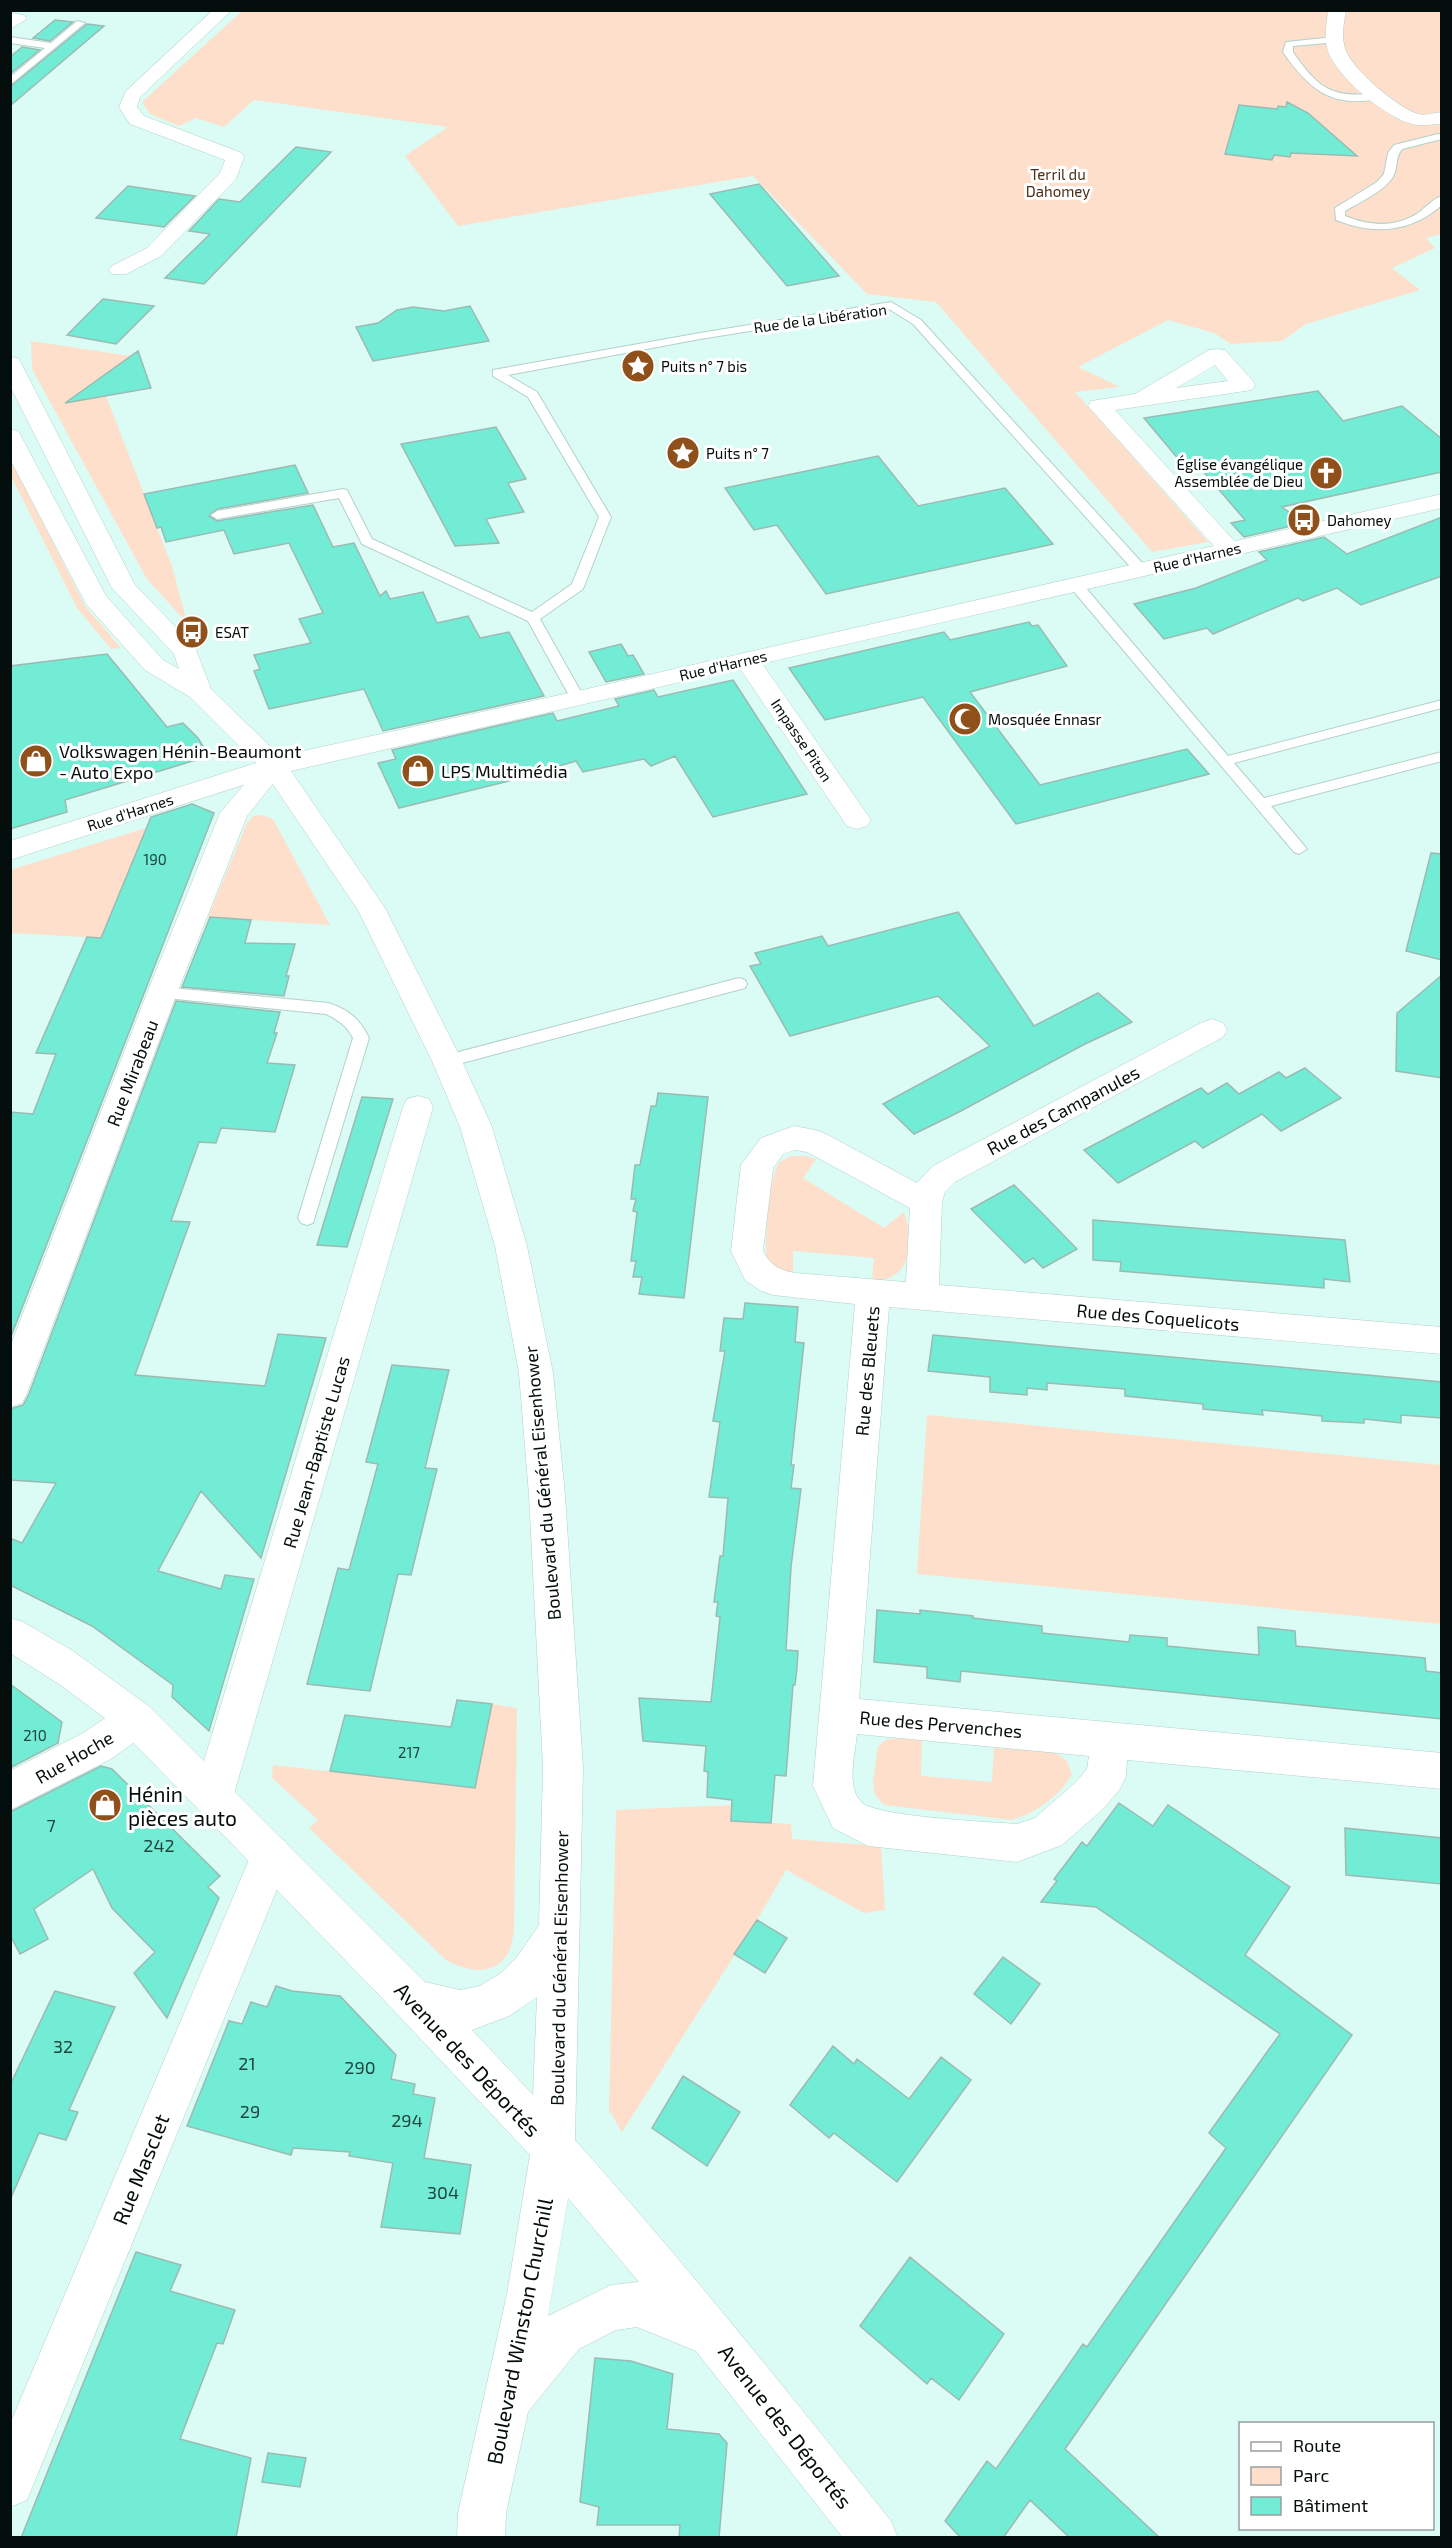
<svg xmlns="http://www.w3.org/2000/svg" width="1452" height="2548" font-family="'Exo 2',sans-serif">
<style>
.green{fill:#fddfcb}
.building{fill:#73ecd5;stroke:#9bbab3;stroke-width:1.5}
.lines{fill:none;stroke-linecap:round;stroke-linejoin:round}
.lane-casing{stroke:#b1d1c9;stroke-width:2}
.street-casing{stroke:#b1d1c9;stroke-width:1}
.secondary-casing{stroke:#b1d1c9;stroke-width:1}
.lane{fill:#fff;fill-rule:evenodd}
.street{fill:#fff;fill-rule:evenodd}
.secondary{fill:#fff;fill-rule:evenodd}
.labels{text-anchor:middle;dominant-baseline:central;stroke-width:6;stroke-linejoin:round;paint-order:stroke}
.far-park-label{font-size:15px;fill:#4c2d16;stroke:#fff}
.far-street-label{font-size:15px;fill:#040e0c;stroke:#fff}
.far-poi-label{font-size:15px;fill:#040e0c;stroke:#fff;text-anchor:start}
.number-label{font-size:15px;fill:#20463e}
.poi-label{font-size:18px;fill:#040e0c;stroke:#fff;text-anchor:start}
.street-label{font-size:18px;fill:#040e0c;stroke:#fff}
.near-number-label{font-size:18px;fill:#20463e}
.near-poi-label{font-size:21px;fill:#040e0c;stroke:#fff;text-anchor:start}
.near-street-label{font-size:21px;fill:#040e0c;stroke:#fff}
</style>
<rect width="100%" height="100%" fill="#dbfcf4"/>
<path class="green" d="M242,11H1441V234L1426,238L1435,248L1392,268L1420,290L1306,324L1282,341L1231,344L1214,333L1168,320L1078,367L1120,387L1075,392L1208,542L1152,552L936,302L867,294L753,176L458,226L405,156L448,127L254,100L224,127L196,118L179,126L150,114L142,102Z
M31,341L137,357L101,383L173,569L187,623L147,579L32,369Z
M11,460L85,606L121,648L111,649L77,608L11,476Z
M263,815L273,819L330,925L208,917L247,823L253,816Z
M146,828L101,938L11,933L10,870Z
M791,1156H807L816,1159L803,1178L884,1228L904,1212C915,1242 912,1281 872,1281L874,1258L793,1251V1273L778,1270L767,1263C764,1246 769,1176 779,1163C782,1160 787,1158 791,1156Z
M927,1415L1441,1465V1624L917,1574Z
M492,1704L517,1708L514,1932C512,1939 511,1949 507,1955C493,1977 465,1971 446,1960L309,1828L318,1820L272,1778L273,1765L475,1788Z
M899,1738L922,1739L921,1776L992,1782L994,1748L1054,1752L1067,1761L1072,1774C1062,1795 1034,1814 1012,1820L884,1805L875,1795L873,1782L878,1747L885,1740Z
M732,1805L731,1821L791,1824L792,1839L881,1846L885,1910L864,1913L786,1870L757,1920L622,2132L609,2110L616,1810Z"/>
<path class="building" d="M55,20L73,22L50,41L33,38Z
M87,24L104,26L10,106V87Z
M22,47L40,50L10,74V57Z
M1287,102L1308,113L1357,156L1291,153L1290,157L1274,155L1272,160L1225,154L1239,105L1277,109L1278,106L1286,107Z
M296,147L331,152L204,284L165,278L210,234L189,231L219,199L240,202Z
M759,184L839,276L787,286L710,194Z
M128,186L195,196L164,227L96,218Z
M103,299L154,306L116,344L67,335Z
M470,306L489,341L373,361L356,327L378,323L397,310L413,307L444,311Z
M138,351L151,388L65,403Z
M1318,391L1343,421L1402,406L1442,439V472L1282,507L1304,523L1244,537L1231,523L1245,520L1202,470L1190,473L1144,418Z
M496,427L526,479L508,483L524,512L486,519L499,543L455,546L401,444Z
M878,456L918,506L1005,488L1053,544L826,594L777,525L754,530L725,488Z
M295,465L308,493L217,509L209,516L217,521L313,505L333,547L354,543L380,596L386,591L390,599L423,592L437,623L468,616L480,638L509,632L544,696L383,731L364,689L269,709L254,671L260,669L254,655L311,643L299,619L323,613L289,543L234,554L224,530L166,542L161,527L157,528L144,494Z
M1442,517V576L1361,605L1337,588L1303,601L1298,598L1213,634L1207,628L1164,639L1134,604L1196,588L1267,560L1259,552L1324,537L1347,554Z
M1029,622L1032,626L1038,625L1067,666L970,692L1040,785L1187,749L1209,774L1016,824L923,697L825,720L789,668L944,632L950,640Z
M621,644L628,656L633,655L644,674L606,682L589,652Z
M107,654L167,727L183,723L198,738L209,756L65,800L67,812L10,829V666Z
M733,680L807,794L713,817L675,756L651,766L644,759L583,772L576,761L505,782L399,808L378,763L396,759L392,750L553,713L557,721L619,706L615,699L654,690L658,697Z
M192,804L214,813L10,1339V1112L33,1114L56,1054L36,1053L87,937L101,938L151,817Z
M1431,853L1442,854V960L1406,951Z
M958,912L1034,1026L1098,993L1132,1022L1083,1045L959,1112L914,1134L883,1104L990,1046L938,996L790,1036L750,966L761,964L755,953L822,936L828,946Z
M210,917L251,920L245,943L295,944L286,976H289L284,996L182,987Z
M1442,975V1078L1396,1071L1397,1013Z
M176,1001L280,1012L274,1033H277L267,1063L295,1065L275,1132L221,1128L216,1143L199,1142L171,1221L190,1222L135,1375L265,1386L278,1334L326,1338L261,1558L201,1491L158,1571L221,1589L225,1575L254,1579L209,1731L172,1697L173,1685L92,1626L10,1585V1538L22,1543L56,1483L10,1480V1409L23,1405L29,1394Z
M1305,1068L1341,1098L1281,1131L1262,1114L1203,1148L1195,1141L1118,1183L1084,1150L1201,1088L1208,1094L1227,1083L1239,1094L1279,1072L1286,1078Z
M658,1093L708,1097L684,1298L639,1294L642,1277H633L636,1261H631L637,1212L633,1211L636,1199H631L635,1165H640L651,1106H656Z
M362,1097L393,1099L347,1247L317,1245Z
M1014,1185L1044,1215L1077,1249L1043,1268L1033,1258L1025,1263L971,1209Z
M1093,1220L1345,1240L1350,1282L1324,1279V1288L1120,1271L1121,1262L1093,1260Z
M745,1303L798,1307L795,1342L804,1343L791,1465H794L791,1488L801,1489L791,1567L786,1650L798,1651L797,1668L795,1685H793L786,1776L775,1775L771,1823L731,1821L732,1800L707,1797L708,1772L704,1771L706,1746L643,1741L639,1698L711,1702L720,1617L716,1616L718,1602H714L720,1556H723L728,1498L709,1497L720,1422L713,1421L725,1351H720L724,1318L743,1319Z
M933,1335L1442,1382V1418L1401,1415V1423L1364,1419V1423L1322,1421V1416L1262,1410L1263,1415L1203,1409V1404L1125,1396V1389L1047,1383V1390L1027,1388V1395L990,1392V1377L928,1371Z
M392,1365L449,1370L425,1468L437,1469L411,1575L398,1574L370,1691L307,1684L338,1568L349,1570L378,1464L366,1462Z
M877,1610L920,1614V1610L973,1616V1618L1042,1626V1633L1129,1642L1130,1635L1167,1638V1646L1259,1655L1258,1627L1295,1631L1296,1646L1425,1658L1426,1671L1442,1673V1719L961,1671L960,1682L927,1678V1667L874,1662Z
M10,1684L62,1722L58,1743L10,1768Z
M457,1700L492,1704L475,1788L330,1771L345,1715L451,1727Z
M101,1766L112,1769L220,1876L208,1887L219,1898L167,2018L134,1973L155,1952L112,1908L93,1869L34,1909L48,1939L20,1954L10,1935V1812Z
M1119,1803L1153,1826L1168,1805L1290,1887L1245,1955L1352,2035L1065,2449L1160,2538H1070L1030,2500L1003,2538H961L945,2521L987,2461L996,2469L1083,2344L1087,2347L1226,2148L1209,2133L1280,2034L1096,1907L1041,1902L1057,1881L1054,1879L1082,1842L1087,1846Z
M1345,1828L1442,1838V1884L1346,1875Z
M757,1920L787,1938L765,1973L734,1954Z
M1003,1957L1040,1984L1011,2024L974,1994Z
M276,1986L292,1991L340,1996L396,2055L391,2079L415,2084L413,2094L435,2098L424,2158L471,2165L460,2234L381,2227L393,2163L349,2156L350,2152L293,2148L291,2155L187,2126L229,2021L242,2024L251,2002L267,2007Z
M55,1991L115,2007L69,2110L78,2112L66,2140L39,2133L10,2200V2085Z
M833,2046L854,2064L857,2059L909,2099L941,2057L971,2080L897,2182L834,2133L829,2138L790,2105Z
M683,2076L740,2112L707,2166L652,2128Z
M136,2252L181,2265L170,2291L235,2310L223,2344L217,2343L180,2439L251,2458L236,2538H21Z
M910,2257L1004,2334L959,2400L931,2378L927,2384L860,2326Z
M595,2358L631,2361L673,2374L667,2429L719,2434L727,2443L719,2538H679L680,2525H597L599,2507L580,2502Z
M268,2453L306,2458L300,2487L262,2482Z"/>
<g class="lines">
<g class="lane-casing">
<path id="lane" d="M77,21L85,23L10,85V77L45,48L10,43V37L51,43Z
M1334,37L1337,38V42L1293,46V52C1318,89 1333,99 1378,93L1382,94V98C1333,109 1310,91 1283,52L1286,42Z
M1438,134L1442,135V139L1402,149C1395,157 1398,168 1393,177C1383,192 1360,202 1345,211V216C1370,226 1395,228 1418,213C1426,207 1433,199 1442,196V205C1410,233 1374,235 1336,220L1335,208L1377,182L1384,174L1388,153L1394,145Z
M891,302L921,320L1145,566L1147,569L1145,572H1135L913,324L889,309L700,339L508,375L537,392L611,517L583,589L540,619L585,699L583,702L578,703L571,699L528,621L362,544L339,498L217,519L211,515L217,511L343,489L347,490L372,539L532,612L572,584L599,517L528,397L493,376V370L700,333Z
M1075,580L1080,581L1228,756L1442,700V708L1234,763L1264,798L1442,752V761L1271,806L1307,849L1299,854L1294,852L1070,587L1068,584L1070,581Z
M739,978L745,980L747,984L745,988L447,1067L441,1065L439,1061L441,1057L447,1055Z
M162,987L328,1003C348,1009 360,1019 369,1038L313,1223L307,1225L301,1223L298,1218L353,1038C347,1026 338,1020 326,1014L156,997L154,993L156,989Z"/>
</g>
<g class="street-casing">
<path id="street" d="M213,10H232L140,97L137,107L144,116L242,153L244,157L236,179L161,256L126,274H112L109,270L112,266L147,248L220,173L225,160L130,124L119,107L126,91Z
M1328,10H1346C1344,23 1341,36 1345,48C1350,68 1398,108 1418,114C1425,116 1434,113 1442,112V124C1431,124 1419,127 1409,123C1383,115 1334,75 1327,48C1324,36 1327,23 1328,10Z
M10,13L24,15L27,19L10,29Z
M1217,349L1225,350L1252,380L1255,385L1252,390L1115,410L1237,544L1241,549L1237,554L1229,556L1221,554L1088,406L1091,401L1135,394L1209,350ZM1215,365L1228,381L1176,388Z
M747,652L756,655L867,814L871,820L867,826L857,829L847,826L734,660L738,655Z
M274,758L283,760L287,766L247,816L177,993L27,1393L22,1403L10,1407V1347L147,993L220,813L265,760Z
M1212,1019L1223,1023L1227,1030L1223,1037L955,1182L945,1192L942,1202L939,1285L1442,1327V1354L889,1307L859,1699L1442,1753V1789L1127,1760L1126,1776L1120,1789L1103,1809L1062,1845L1017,1862L868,1846L833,1828L813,1786L855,1304L773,1295L761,1291L745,1280L731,1251L741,1165L761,1138L794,1126L815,1130L826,1134L917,1183L933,1166L1201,1023ZM795,1150L807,1152L910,1208L906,1282L795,1273C779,1270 771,1266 763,1251L773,1168L783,1154ZM857,1734L1089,1756L1087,1769L1075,1783L1035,1818L1017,1824C990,1822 876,1817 861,1802C846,1786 855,1754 857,1734Z
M418,1096L429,1099L433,1107L233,1797L227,1810L213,1815L199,1810L193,1797L403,1107L407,1099Z
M136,1701L150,1707L155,1719L150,1731L111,1759L10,1810V1771L83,1733L122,1707Z
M271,1836L285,1841L291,1855L27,2500L10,2507V2424L257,1841Z"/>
</g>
<g class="secondary-casing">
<path id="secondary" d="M10,357L18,358L21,363L135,585L195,647L211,689L280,756L578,691L1442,494V508L291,771L385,908L462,1061L492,1127L527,1246L553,1373L565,1495L583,1768L575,2140C685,2263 788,2392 891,2521L898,2538H843L696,2351L637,2327L616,2330L579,2349L528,2412L506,2513L505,2538H457L458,2513L507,2294L530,2155L384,2000L122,1731L62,1686L10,1653V1618L23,1622L73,1651L150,1707L425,1982L460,1990L480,1986L501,1973L517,1957L539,1925L543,1768L529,1495L519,1373L495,1246L460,1127L432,1061L358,910L268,777L10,860V841L256,763L190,697L145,670L86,604L10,459V429L18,431L21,436L106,596L163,660L179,669L174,654L112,588L10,386ZM537,1997L533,2095L472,2030L509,2016ZM568,2198L639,2282L611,2285L548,2316Z"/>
</g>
<use href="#lane" class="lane"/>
<use href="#street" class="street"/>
<use href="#secondary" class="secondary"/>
</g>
<defs>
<g id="sight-disc" transform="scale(1.725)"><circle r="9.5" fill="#90501a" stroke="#fff"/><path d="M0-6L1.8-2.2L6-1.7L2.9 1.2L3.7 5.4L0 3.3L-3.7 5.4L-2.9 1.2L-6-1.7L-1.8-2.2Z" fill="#fff"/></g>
<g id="church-disc" transform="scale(1.725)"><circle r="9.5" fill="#90501a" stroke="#fff"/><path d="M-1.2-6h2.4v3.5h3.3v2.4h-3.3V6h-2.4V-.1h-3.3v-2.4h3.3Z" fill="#fff"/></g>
<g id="bus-disc" transform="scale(1.725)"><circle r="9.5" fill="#90501a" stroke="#fff"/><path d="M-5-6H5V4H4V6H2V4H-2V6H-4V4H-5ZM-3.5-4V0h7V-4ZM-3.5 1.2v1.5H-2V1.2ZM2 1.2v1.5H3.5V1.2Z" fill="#fff"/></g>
<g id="mosque-disc" transform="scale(1.725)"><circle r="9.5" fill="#90501a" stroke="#fff"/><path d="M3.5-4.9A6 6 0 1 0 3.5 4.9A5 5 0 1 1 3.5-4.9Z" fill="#fff"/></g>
<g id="shop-disc" transform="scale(1.725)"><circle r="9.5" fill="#90501a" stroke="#fff"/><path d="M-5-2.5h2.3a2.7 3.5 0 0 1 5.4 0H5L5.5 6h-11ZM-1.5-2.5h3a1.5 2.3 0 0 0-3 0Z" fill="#fff"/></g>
</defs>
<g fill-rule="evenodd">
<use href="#sight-disc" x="638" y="366"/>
<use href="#sight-disc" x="683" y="453"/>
<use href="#church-disc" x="1326" y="473"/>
<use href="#bus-disc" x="1304" y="520"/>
<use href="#bus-disc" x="192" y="632"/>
<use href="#mosque-disc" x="965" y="719"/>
<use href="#shop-disc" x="36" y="761"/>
<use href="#shop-disc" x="418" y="771"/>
<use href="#shop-disc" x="105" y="1805"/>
</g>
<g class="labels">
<g class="far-park-label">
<text x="1058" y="174">Terril du<tspan x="1058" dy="17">Dahomey</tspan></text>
</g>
<g class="far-street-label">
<text transform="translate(820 318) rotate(-8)">Rue de la Libération</text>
<text transform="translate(1197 557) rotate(-13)">Rue d'Harnes</text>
<text transform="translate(723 665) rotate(-13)">Rue d'Harnes</text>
<text transform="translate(802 740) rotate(56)">Impasse Piton</text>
<text transform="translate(130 812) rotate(-18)">Rue d'Harnes</text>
</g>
<g class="far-poi-label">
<text x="661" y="366">Puits n° 7 bis</text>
<text x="706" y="453">Puits n° 7</text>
<text x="1303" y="464" text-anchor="end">Église évangélique<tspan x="1303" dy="17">Assemblée de Dieu</tspan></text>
<text x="1327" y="520">Dahomey</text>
<text x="215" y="632">ESAT</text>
<text x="988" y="719">Mosquée Ennasr</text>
</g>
<g class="number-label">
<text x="155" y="859">190</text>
<text x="35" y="1735">210</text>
<text x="409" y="1752">217</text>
</g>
<g class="poi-label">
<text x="59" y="751">Volkswagen Hénin-Beaumont<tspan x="59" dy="21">- Auto Expo</tspan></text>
<text x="441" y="771">LPS Multimédia</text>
</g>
<g class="street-label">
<text transform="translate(132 1073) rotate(-69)">Rue Mirabeau</text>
<text transform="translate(1063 1110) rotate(-28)">Rue des Campanules</text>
<text transform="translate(1158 1317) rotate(5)">Rue des Coquelicots</text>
<text transform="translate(867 1371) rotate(-85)">Rue des Bleuets</text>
<text transform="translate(316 1452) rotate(-74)">Rue Jean-Baptiste Lucas</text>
<text transform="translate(542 1483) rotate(-95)">Boulevard du Général Eisenhower</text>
<text transform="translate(941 1724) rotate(5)">Rue des Pervenches</text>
<text transform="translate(74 1757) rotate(-30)">Rue Hoche</text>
<text transform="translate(559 1968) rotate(-89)">Boulevard du Général Eisenhower</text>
</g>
<g class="near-number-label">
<text x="51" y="1825">7</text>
<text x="159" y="1845">242</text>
<text x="63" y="2046">32</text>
<text x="247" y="2063">21</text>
<text x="360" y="2067">290</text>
<text x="250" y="2111">29</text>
<text x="407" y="2120">294</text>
<text x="443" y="2192">304</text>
</g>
<g class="near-poi-label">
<text x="128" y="1793">Hénin<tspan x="128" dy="24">pièces auto</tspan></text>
</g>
<g class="near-street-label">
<text transform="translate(468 2059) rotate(47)">Avenue des Déportés</text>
<text transform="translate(140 2169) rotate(-68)">Rue Masclet</text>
<text transform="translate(519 2331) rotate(-79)">Boulevard Winston Churchill</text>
<text transform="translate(786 2426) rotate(52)">Avenue des Déportés</text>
</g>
</g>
<rect width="1452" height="2548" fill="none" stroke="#040e0c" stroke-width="24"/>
<rect x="1239" y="2422" width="195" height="108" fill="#ffffff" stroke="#9b9f9e" stroke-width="1.5"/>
<rect x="1251" y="2442" width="30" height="9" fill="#ffffff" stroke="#9b9f9e" stroke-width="1.5"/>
<text x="1293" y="2452" font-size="18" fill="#040e0c">Route</text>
<rect x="1251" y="2467" width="30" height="18" fill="#fddfcb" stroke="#9b9f9e" stroke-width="1.5"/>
<text x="1293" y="2482" font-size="18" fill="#040e0c">Parc</text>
<rect x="1251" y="2497" width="30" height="18" fill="#73ecd5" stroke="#9b9f9e" stroke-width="1.5"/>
<text x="1293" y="2512" font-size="18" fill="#040e0c">Bâtiment</text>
</svg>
